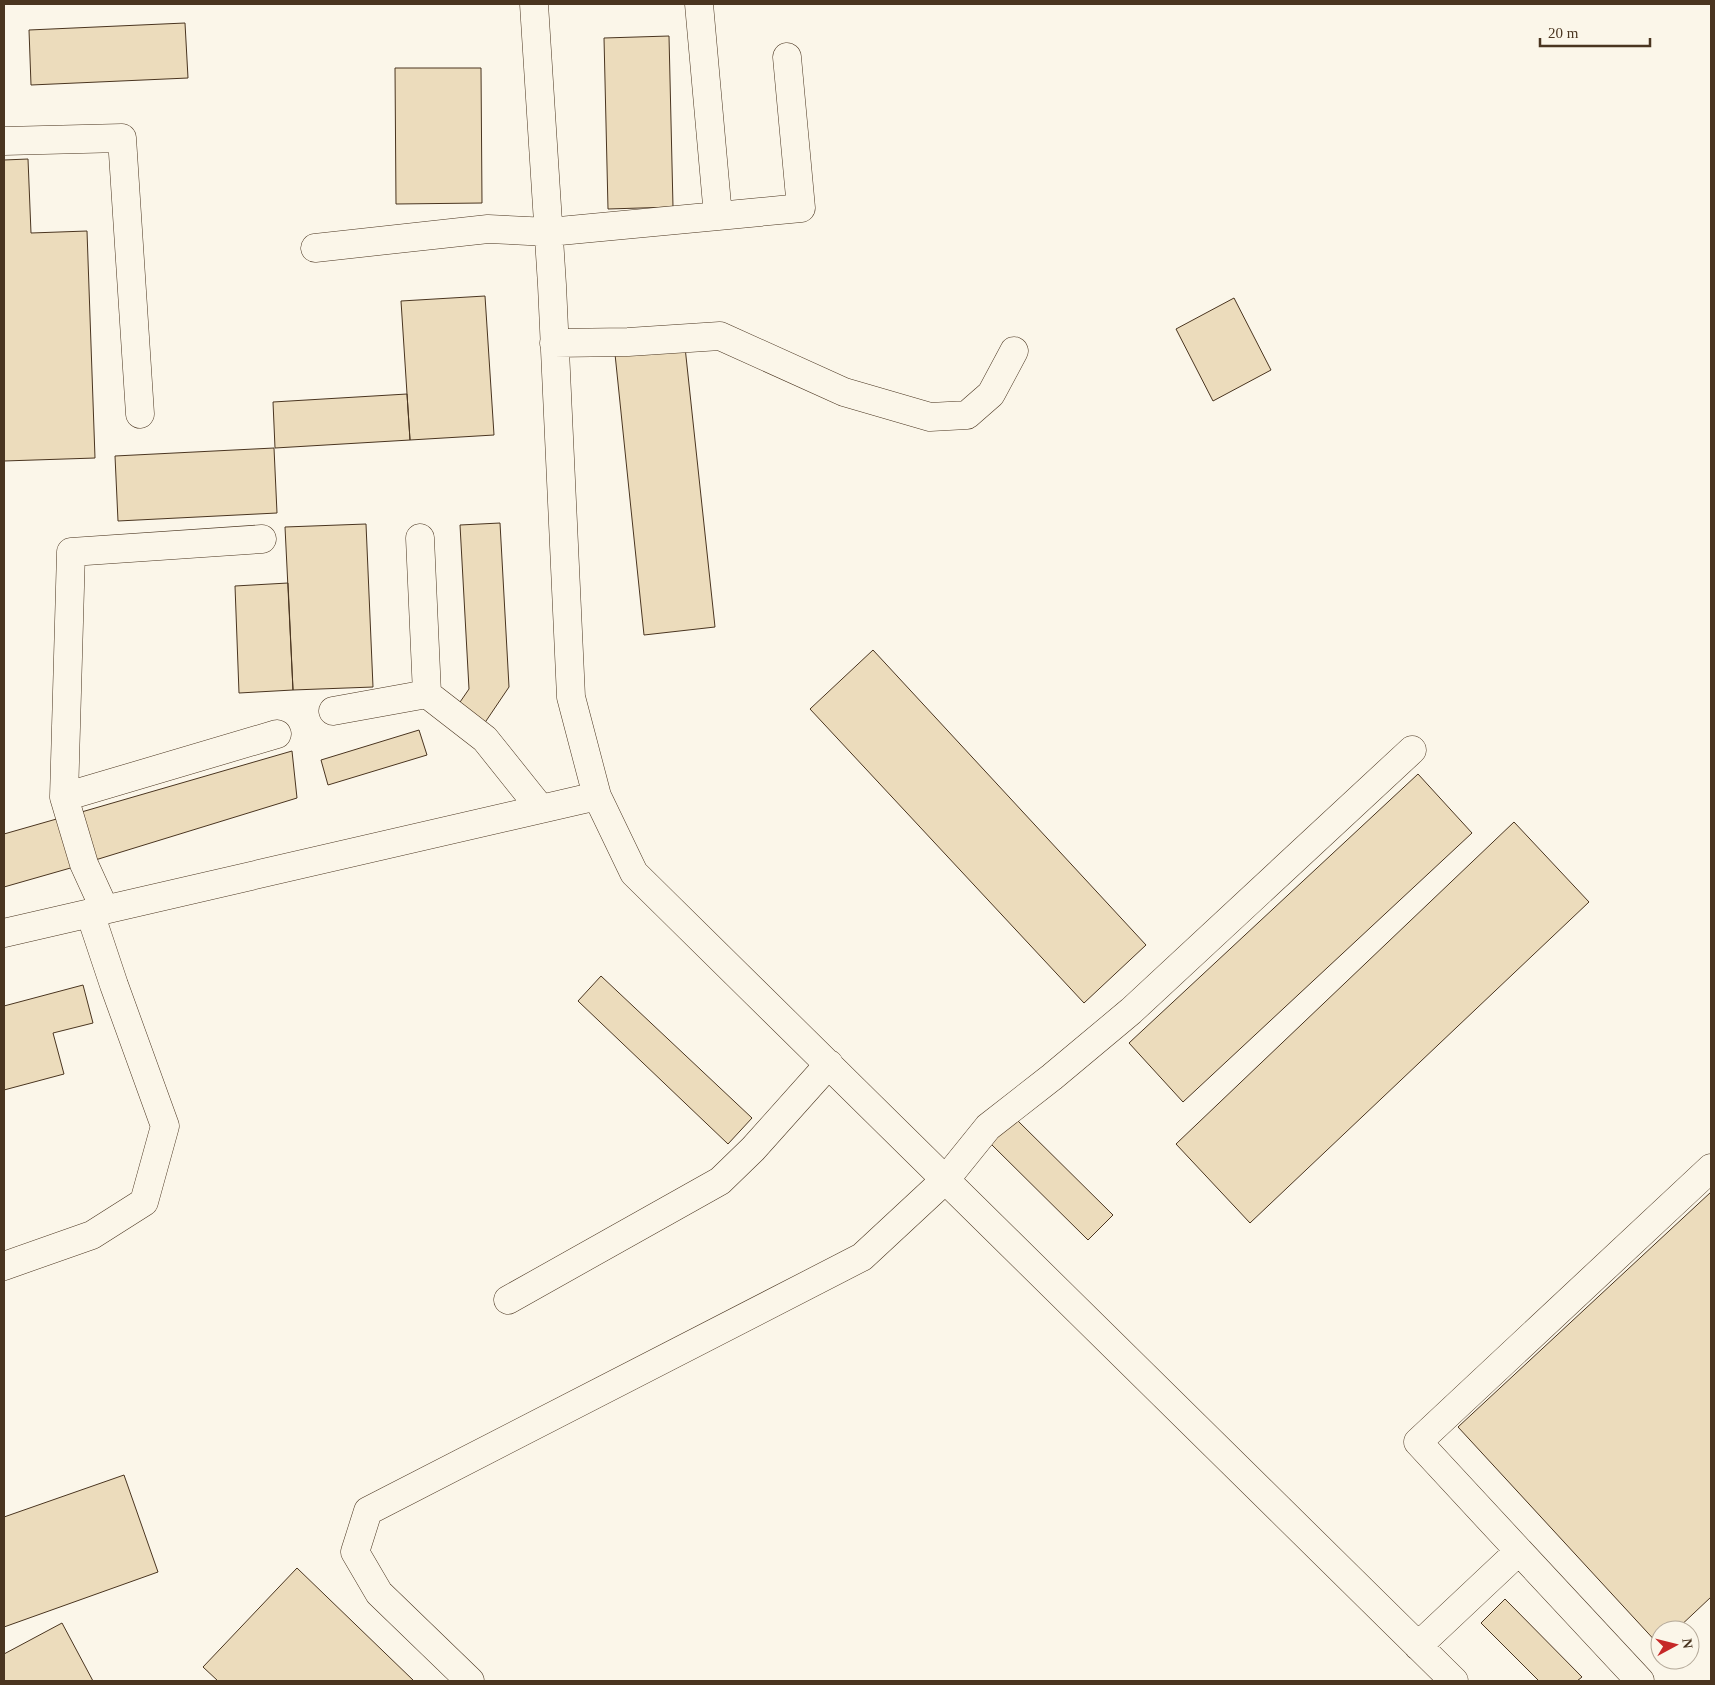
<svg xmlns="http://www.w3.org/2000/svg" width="1715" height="1685" font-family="Georgia,serif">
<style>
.building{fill:#ecdcbc;stroke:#4a3520}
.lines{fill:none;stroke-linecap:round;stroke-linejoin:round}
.minor-casing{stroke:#4a3520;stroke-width:29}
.minor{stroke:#fbf6e9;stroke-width:28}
</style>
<rect width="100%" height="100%" fill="#fbf6e9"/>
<path class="building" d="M185,23L188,78L31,85L29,30Z
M669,36L673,207L608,209L604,38Z
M395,68H481L482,203L396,204Z
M28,159L31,233L87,231L95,458L4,461V160Z
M485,296L494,435L410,440L401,301Z
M1234,298L1271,370L1213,401L1176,329Z
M685,347L715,627L644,635L615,354Z
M407,394L410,440L275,448L273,402Z
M274,448L277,513L118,521L115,456Z
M500,523L509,687L484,724L458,705L469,689L460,525Z
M366,524L373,687L293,690L285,527Z
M288,583L293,690L239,693L235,586Z
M873,650L1146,945L1084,1003L810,709Z
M419,730L427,755L328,785L321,760Z
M292,751L297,798L92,861L78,813Z
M1418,774L1472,833L1183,1102L1129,1043Z
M60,818L74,867L4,887V834Z
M1514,822L1589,902L1250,1223L1176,1144Z
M601,976L752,1118L728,1144L578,1001Z
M83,985L93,1023L53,1033L64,1074L4,1090V1006Z
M1016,1119L1113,1215L1088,1240L991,1144Z
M1711,1192V1597L1676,1630H1660L1659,1645L1458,1427Z
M124,1475L158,1572L4,1627V1517Z
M297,1568L414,1681H218L203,1667Z
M1505,1599L1582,1677L1577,1681H1539L1481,1623Z
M62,1623L93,1681H4V1654Z"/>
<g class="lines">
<g class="minor-casing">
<path id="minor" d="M534,4L552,285L571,697L597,796L634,873L1454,1681
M4,141L122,138L140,414
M718,216L801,208L787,57
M315,248L488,229L549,232L718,216L699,4
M554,343L628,342L720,336L844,392L930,417L967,415L991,394L1014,351
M420,538L427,694L485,739L541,809
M333,711L427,694
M64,797L277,734
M105,910L84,864L64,797L71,552L262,539
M4,933L597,796
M4,1266L92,1235L144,1202L165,1126L114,985L90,913
M508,1300L720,1181L753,1149L829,1064
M1519,1551L1418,1442L1711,1168
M1418,1646L1519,1551L1640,1681
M470,1681L379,1593L355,1552L368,1511L862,1257L946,1179L988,1127L1052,1077L1131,1011L1412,750"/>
</g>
<use href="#minor" class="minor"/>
</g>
<rect width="1715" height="1685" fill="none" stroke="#4a3520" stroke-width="10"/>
<g transform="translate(1675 1645) rotate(83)"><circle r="24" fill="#fbf6e9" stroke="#b4a999"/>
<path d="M0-4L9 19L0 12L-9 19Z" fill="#c62828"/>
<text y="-8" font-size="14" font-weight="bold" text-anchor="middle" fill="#4a3520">N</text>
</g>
<path d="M1540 38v8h110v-8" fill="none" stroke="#4a3520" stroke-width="2.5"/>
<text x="1548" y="38" font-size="15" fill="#4a3520" stroke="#fbf6e9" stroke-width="4" paint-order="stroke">20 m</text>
</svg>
